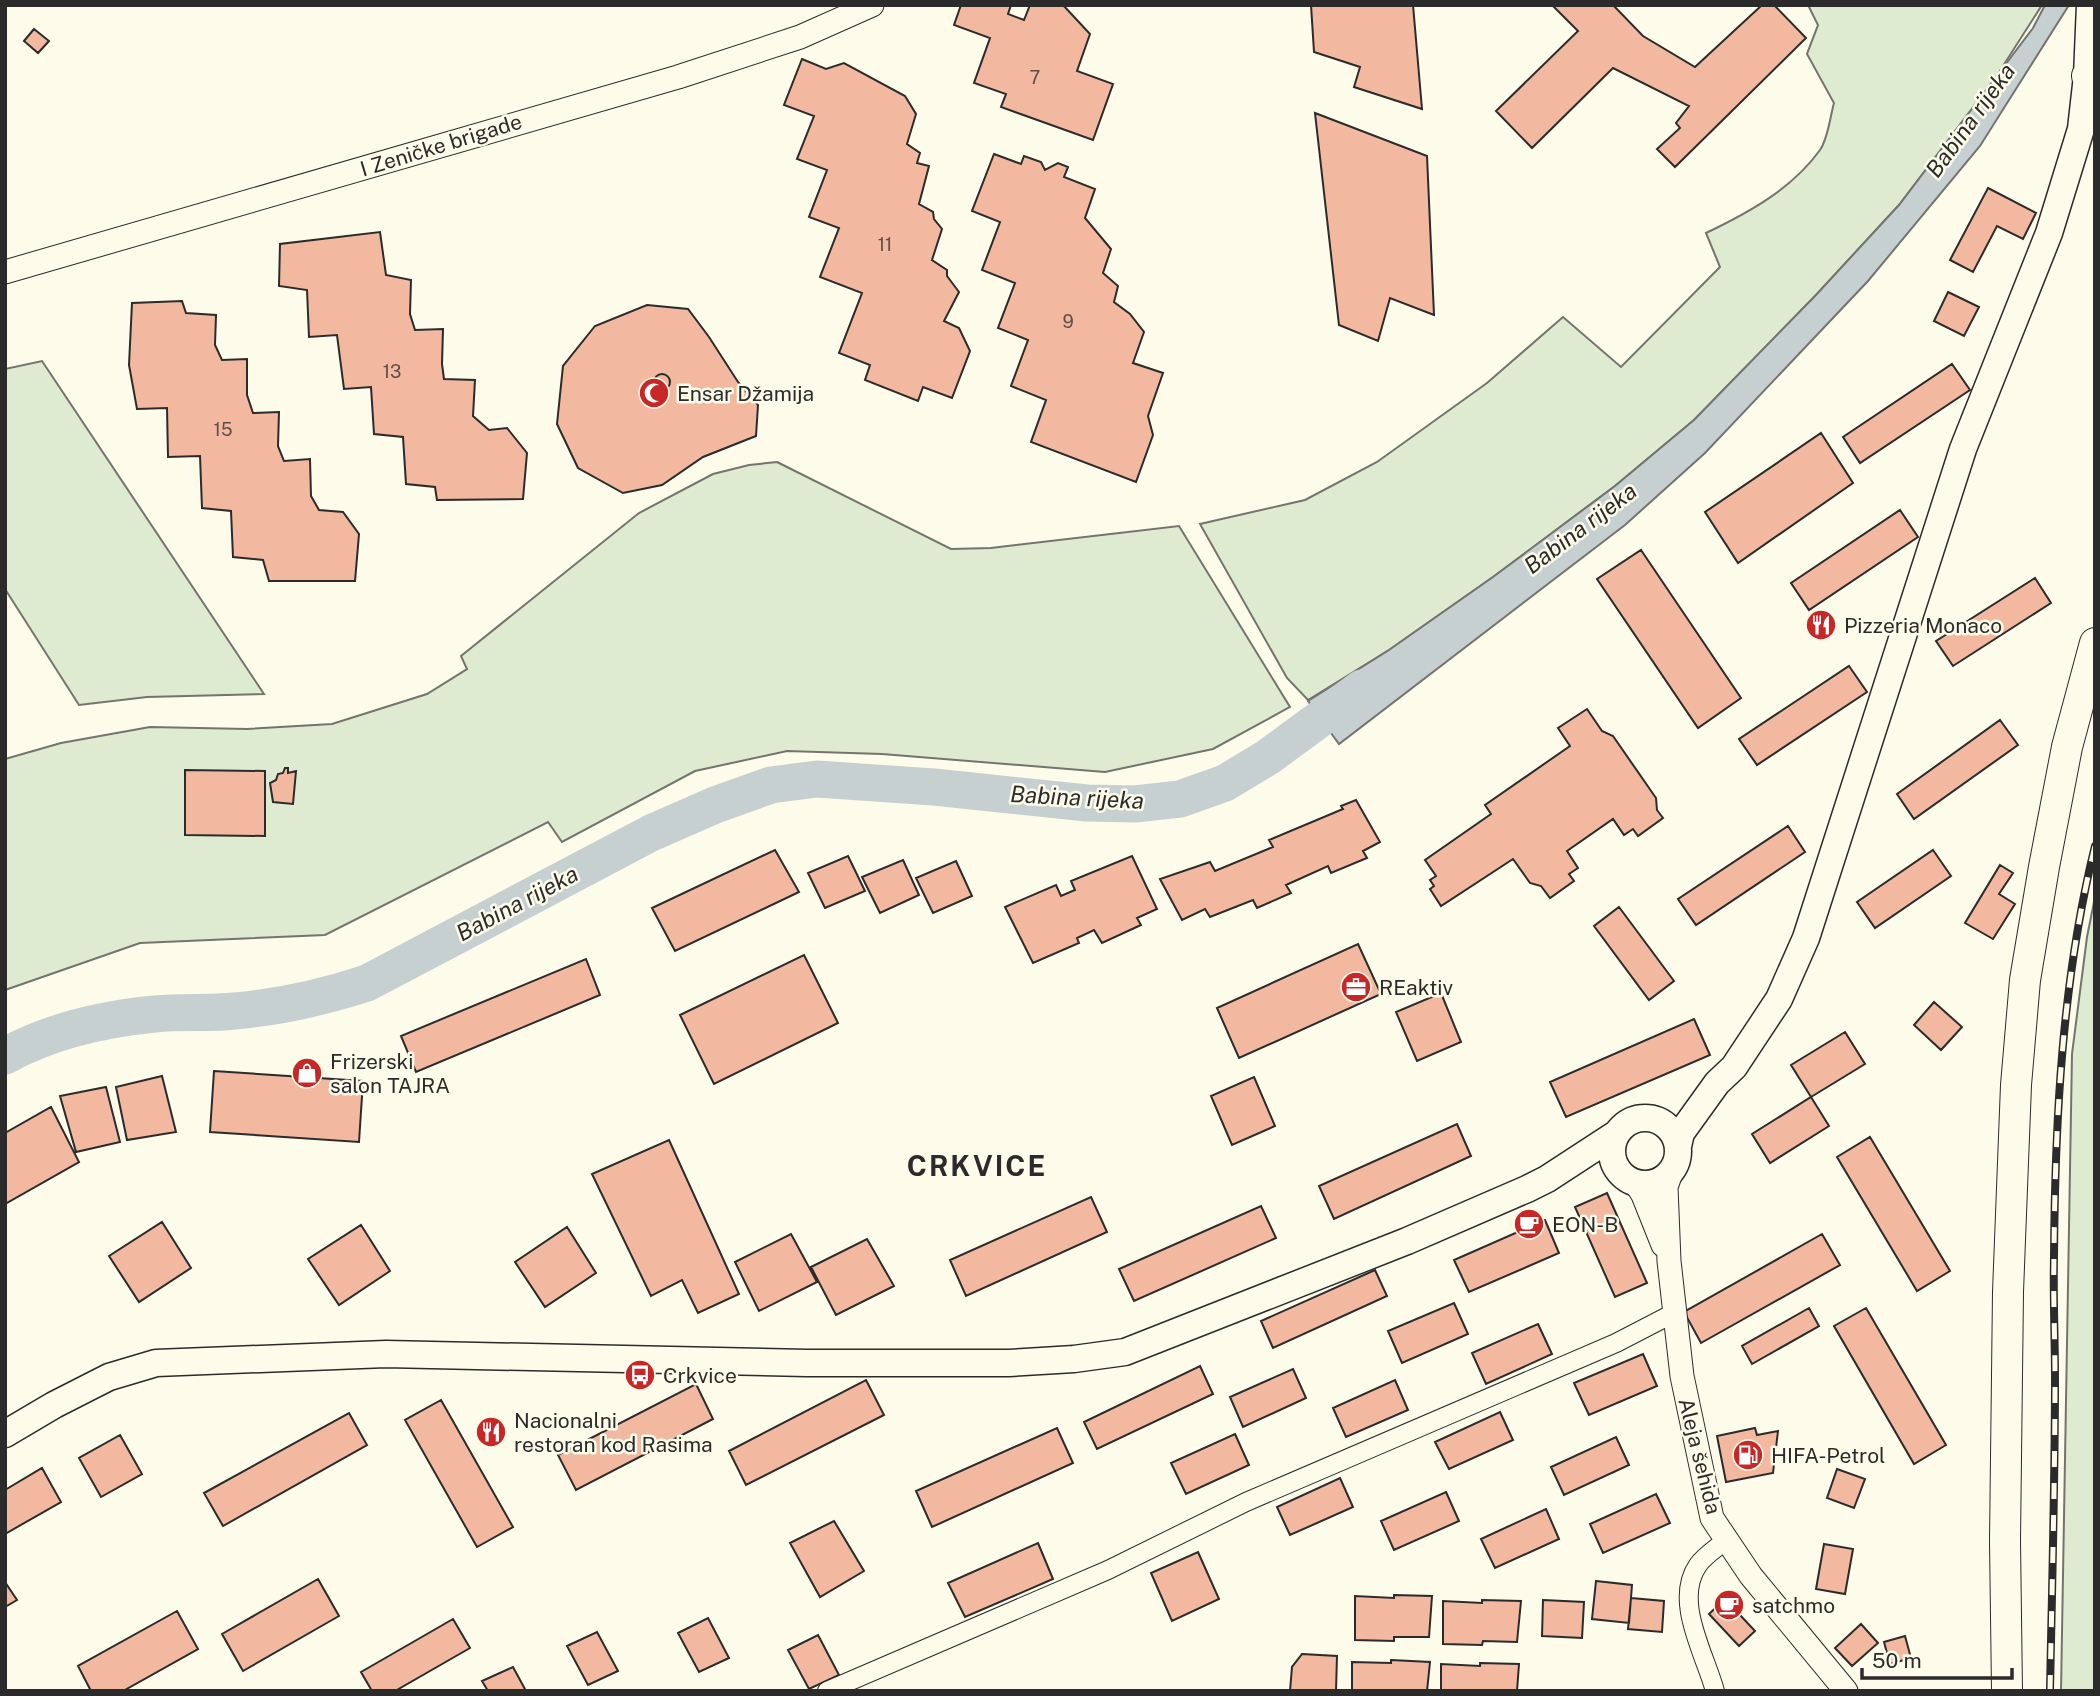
<svg xmlns="http://www.w3.org/2000/svg" width="2100" height="1696" font-family="'Public Sans',sans-serif">
<style>
.green{fill:#deebd1;stroke:#74746e;stroke-width:2}
.water{fill:#c7d0d0;stroke:#74746e;stroke-width:2}
.lines{fill:none;stroke-linecap:round;stroke-linejoin:round}
.river{stroke:#c7d0d0;stroke-width:37}
.building{fill:#f2b8a0;stroke:#2b2b2b;stroke-width:2}
.minor-casing{stroke:#2b2b2b;stroke-width:20}
.tertiary-casing{stroke:#2b2b2b;stroke-width:25}
.secondary-casing{stroke:#2b2b2b;stroke-width:29}
.trunk-casing{stroke:#2b2b2b;stroke-width:32}
.minor{stroke:#fdfbea;stroke-width:18}
.tertiary{stroke:#fdfbea;stroke-width:23}
.secondary{stroke:#fdfbea;stroke-width:26}
.trunk{stroke:#fdfbea;stroke-width:30}
.rail-casing{stroke:#2b2b2b;stroke-width:8}
.rail{stroke:#fdfbea;stroke-width:5;stroke-dasharray:16;stroke-linecap:butt}
.labels{text-anchor:middle;dominant-baseline:central;stroke-width:5;stroke-linejoin:round;paint-order:stroke}
.number-label{font-size:18px;fill:#5d4e48}
.street-label{font-size:21px;fill:#2b2b2b;stroke:#fdfbea}
.poi-label{font-size:21px;fill:#2b2b2b;stroke:#fdfbea;text-anchor:start}
.water-label{font-size:23px;font-style:italic;fill:#2b2b2b;stroke:#fdfbea}
.district-label{font-size:28px;font-weight:bold;letter-spacing:2px;fill:#2b2b2b;stroke:#fdfbea}
</style>
<rect width="100%" height="100%" fill="#fdfbea"/>
<path class="green" d="M1808,5H2042L1994,80L1899,205L1816,295L1694,420L1615,486L1493,577L1389,650L1308,700L1287,678L1200,524L1305,500L1377,462L1487,383L1563,317L1621,367L1720,267L1706,233C1748,213 1792,189 1820,150C1828,139 1830,117 1834,103L1807,54L1818,25Z
M42,361L264,694L147,697L79,705L5,589V369Z
M777,462L951,549L991,548L1179,526L1290,707L1213,749L1105,772L882,754L787,751L695,771L562,842L548,822L325,935L140,943L5,990V759L61,743L150,727L247,729L332,724L427,694L467,669L461,656L639,513L713,474L749,465Z
M2095,897V1691H2061L2072,1054L2087,937Z"/>
<path class="water" d="M2045,5H2069L1980,146L1868,281L1705,453L1625,525L1339,744L1308,701L1389,650L1493,577L1615,486L1694,420L1816,295L1899,205L2033,28Z"/>
<g class="lines">
<path class="river" d="M5,1056C50,1031 103,1019 155,1014C181,1011 209,1014 235,1011C280,1007 324,997 367,983L651,833L715,805L771,785L817,779L934,787L1087,803L1135,804L1180,799L1225,783L1268,757L1362,688"/>
</g>
<path class="building" d="M961,5H1011L1008,14L1024,20L1030,5H1063L1090,34L1077,71L1113,84L1093,140L1001,107L1006,94L974,83L990,38L954,25Z
M1311,5H1413L1422,109L1354,87L1360,67L1314,52Z
M1552,5H1613L1643,36L1695,67L1762,5H1774L1806,38L1675,167L1657,149L1680,128L1676,123L1689,106L1613,68L1532,148L1496,111L1578,31Z
M34,29L49,41L38,53L24,41Z
M802,59L826,69L844,63L905,96L916,114L907,144L920,153L917,163L929,166L919,204L933,212L934,219L942,229L932,260L947,270V276L959,292L944,321L959,328L970,351L952,398L923,387L918,401L865,380L870,365L839,353L862,293L820,277L839,228L809,217L827,170L797,159L814,116L784,105Z
M1315,113L1427,156L1434,315L1390,298L1378,341L1339,325Z
M994,154L1021,164L1024,156L1041,162L1045,170L1058,163L1068,167L1064,177L1095,189L1085,218L1111,249L1103,273L1118,286L1114,302L1130,314L1144,332L1133,363L1163,373L1148,416L1153,435L1136,482L1031,442L1046,400L1011,386L1028,340L998,328L1015,283L982,270L1000,222L972,211Z
M1988,188L2036,213L2023,239L1997,226L1973,272L1950,260Z
M380,232L386,275L411,280L410,314L415,330L443,329L442,364L444,379L475,380L473,416L489,430L507,428L527,453L523,499L437,500L435,487L406,484L403,437L374,434L371,387L344,389L337,335L309,337L307,290L279,286L280,244Z
M1948,292L1979,307L1964,336L1934,321Z
M182,301L186,313L216,315L215,345L222,360L247,359V395L253,413L279,412L278,446L284,461L310,459L311,496L319,510L343,512L359,534L355,581H269L263,560L233,557L231,511L202,508L200,456L168,457L167,408L137,409L129,365L132,303Z
M647,305L688,309L709,337L738,382L758,405L756,436L703,457L662,485L623,493L578,468L557,424L563,366L595,326Z
M1952,364L1970,390L1860,463L1843,437Z
M654 382a8 8 0 1 1 16 0a8 8 0 1 1-16 0Z
M1821,433L1853,483L1738,563L1705,512Z
M1900,510L1918,537L1809,610L1791,583Z
M1641,550L1741,698L1698,728L1597,579Z
M2035,578L2051,603L1953,666L1936,641Z
M1849,666L1867,692L1757,765L1739,739Z
M1587,709L1602,731L1613,736L1656,798L1657,810L1663,818L1638,836L1633,829L1624,835L1613,819L1567,851L1578,868L1569,874L1574,881L1550,898L1541,886L1530,883L1513,859L1441,906L1430,889L1434,886L1430,880L1436,876L1425,860L1491,814L1485,805L1570,746L1558,728Z
M2000,720L2018,745L1914,819L1897,794Z
M285,768H288V773L296,771L293,804L273,802L270,783L276,780L278,774L283,773Z
M185,770L265,771V836L185,835Z
M1356,800L1380,842L1363,851L1367,858L1331,873L1328,866L1286,885L1291,893L1257,908L1253,900L1210,917L1205,909L1182,920L1160,879L1210,862L1215,871L1273,847L1269,840L1343,809L1341,806Z
M1788,826L1805,852L1696,925L1678,899Z
M775,850L799,892L675,951L652,908Z
M1933,850L1951,876L1875,928L1857,902Z
M848,856L865,891L825,908L808,873Z
M1132,856L1157,909L1137,918L1141,925L1102,943L1094,930L1077,938L1079,943L1033,963L1005,907L1056,885L1061,896L1075,890L1071,881Z
M903,860L919,895L880,913L862,877Z
M956,861L972,896L933,913L916,878Z
M2000,865L2013,873L1999,894L2015,904L1993,939L1965,923Z
M1619,907L1674,981L1649,1000L1594,926Z
M1358,944L1381,994L1239,1058L1217,1008Z
M804,955L838,1023L714,1084L680,1015Z
M586,959L600,995L416,1072L401,1036Z
M1441,993L1461,1042L1417,1061L1396,1012Z
M1934,1002L1962,1027L1941,1050L1914,1025Z
M1694,1019L1710,1055L1566,1117L1550,1082Z
M1845,1032L1865,1064L1811,1097L1791,1065Z
M214,1071L363,1081L359,1142L210,1132Z
M162,1076L176,1132L127,1140L116,1087Z
M1254,1077L1275,1126L1232,1145L1211,1096Z
M106,1087L120,1142L76,1152L60,1096Z
M1811,1097L1829,1126L1770,1163L1752,1134Z
M51,1107L79,1162L5,1204V1133Z
M1457,1124L1471,1156L1334,1219L1319,1186Z
M1870,1137L1950,1271L1917,1291L1837,1157Z
M669,1140L739,1294L698,1313L682,1280L651,1296L592,1174Z
M1607,1193L1647,1283L1615,1297L1575,1207Z
M1091,1197L1107,1232L966,1296L950,1260Z
M1261,1206L1276,1238L1134,1301L1119,1269Z
M1545,1220L1559,1253L1469,1292L1454,1260Z
M162,1222L191,1268L139,1302L109,1256Z
M361,1225L390,1271L339,1305L308,1259Z
M567,1227L596,1273L545,1307L515,1262Z
M791,1234L817,1282L759,1311L735,1262Z
M1822,1234L1840,1265L1701,1343L1684,1312Z
M867,1239L894,1286L836,1315L811,1267Z
M1375,1270L1387,1296L1273,1348L1261,1321Z
M1454,1303L1468,1334L1402,1363L1388,1331Z
M1809,1308L1819,1326L1752,1364L1742,1346Z
M1866,1308L1946,1445L1914,1464L1834,1326Z
M1538,1324L1552,1354L1486,1384L1472,1353Z
M1643,1354L1657,1386L1589,1415L1574,1383Z
M1200,1366L1213,1394L1097,1449L1084,1422Z
M1293,1369L1306,1398L1243,1427L1230,1397Z
M866,1380L884,1415L746,1485L729,1451Z
M1395,1380L1408,1410L1346,1437L1333,1408Z
M696,1384L713,1419L576,1490L558,1455Z
M441,1400L513,1527L477,1547L405,1420Z
M1500,1412L1513,1440L1449,1469L1435,1442Z
M349,1413L367,1445L223,1526L204,1493Z
M1057,1428L1073,1463L932,1527L916,1491Z
M1755,1428L1757,1435L1778,1431L1773,1473L1726,1482L1717,1436Z
M1235,1434L1249,1465L1186,1494L1171,1463Z
M120,1435L142,1474L101,1497L79,1458Z
M1616,1437L1629,1465L1564,1495L1551,1467Z
M42,1468L61,1502L5,1534V1490Z
M1837,1469L1865,1479L1854,1508L1827,1498Z
M1340,1478L1353,1507L1290,1535L1277,1507Z
M1446,1492L1459,1521L1394,1550L1381,1521Z
M1656,1494L1670,1523L1603,1553L1590,1524Z
M1546,1509L1559,1539L1495,1568L1481,1539Z
M834,1521L864,1571L820,1597L790,1543Z
M1038,1543L1053,1579L965,1617L948,1583Z
M1824,1544L1853,1549L1845,1594L1816,1589Z
M1198,1552L1219,1599L1172,1621L1151,1573Z
M318,1579L339,1616L243,1671L222,1634Z
M1596,1581L1632,1585L1629,1623L1592,1619Z
M5,1582L17,1600L5,1607Z
M1394,1595L1432,1596L1429,1637H1394V1641L1355,1640V1596L1394,1598Z
M1631,1598L1664,1601L1662,1632L1628,1629Z
M1725,1599L1755,1631L1739,1646L1709,1614Z
M1482,1600L1521,1601L1517,1642L1483,1641L1482,1645L1443,1644V1601L1482,1603Z
M1543,1600L1584,1602L1582,1638L1542,1636Z
M177,1611L198,1649L123,1691H91L78,1666Z
M708,1618L729,1658L699,1672L678,1633Z
M453,1619L470,1648L395,1691H372L361,1672Z
M1861,1624L1878,1643L1852,1666L1835,1648Z
M597,1632L618,1671L588,1685L567,1646Z
M818,1635L839,1675L809,1689L788,1650Z
M1905,1636L1911,1658L1890,1664L1884,1642Z
M1302,1654L1337,1656L1336,1691H1290L1292,1667Z
M1391,1660L1430,1662L1427,1691H1352V1662L1391,1663Z
M1480,1663L1519,1664L1517,1691H1441V1664L1480,1666Z
M513,1667L526,1691H488L482,1681Z"/>
<g class="lines">
<g class="minor-casing">
<path id="minor" d="M827,1691L1108,1570L1246,1502L1616,1343L1674,1313
M1715,1691C1705,1654 1673,1601 1698,1565C1705,1555 1717,1548 1726,1540"/>
</g>
<g class="tertiary-casing">
<path id="tertiary" d="M5,272L678,77L800,37L872,5
M1671,1173L1666,1187L1669,1261L1682,1376L1712,1518L1751,1576L1846,1691
M1635,1182L1643,1195L1663,1245"/>
</g>
<g class="secondary-casing">
<path id="secondary" d="M1612 1151a33 33 0 1 1 66 0a33 33 0 1 1-66 0Z
M1678,1146L1681,1133L1717,1083L1734,1067L1779,999L1806,938L1963,449L2049,233L2081,129L2087,76L2090,5
M5,1434L54,1405L109,1377L156,1363L386,1354L807,1363H1009L1074,1359L1125,1352L1407,1241L1527,1189L1547,1179L1616,1134"/>
</g>
<g class="trunk-casing">
<path id="trunk" d="M2087,76L2095,78
M2007,1691L2005,1541L2008,1292L2016,1085L2025,980L2044,867L2067,747L2095,643"/>
</g>
<use href="#minor" class="minor"/>
<use href="#tertiary" class="tertiary"/>
<use href="#secondary" class="secondary"/>
<use href="#trunk" class="trunk"/>
<g class="rail-casing">
<path id="rail" d="M2050,1691C2052,1587 2055,1482 2055,1378C2055,1338 2053,1297 2054,1256C2055,1120 2062,980 2095,846"/>
</g>
<use href="#rail" class="rail"/>
</g>
<defs>
<g id="mosque-disc" transform="scale(1.575)"><circle r="9.5" fill="#c62828" stroke="#fdfbea"/><path d="M3.5-4.9A6 6 0 1 0 3.5 4.9A5 5 0 1 1 3.5-4.9Z" fill="#fff"/></g>
<g id="restaurant-disc" transform="scale(1.575)"><circle r="9.5" fill="#c62828" stroke="#fdfbea"/><path d="M-5-6h1v4h1v-4h1v4h1v-4h1v5L-1.5 .5V6h-2V.5L-5-1ZM5-6V6H3V1.5H1.5Q1.5-4 5-6Z" fill="#fff"/></g>
<g id="office-disc" transform="scale(1.575)"><circle r="9.5" fill="#c62828" stroke="#fdfbea"/><path d="M-6-3h4V-5.5h4V-3h4V5H-6ZM-1-4.5V-3h2v-1.5ZM-6 0V1H6V0Z" fill="#fff"/></g>
<g id="shop-disc" transform="scale(1.575)"><circle r="9.5" fill="#c62828" stroke="#fdfbea"/><path d="M-5-2.5h2.3a2.7 3.5 0 0 1 5.4 0H5L5.5 6h-11ZM-1.5-2.5h3a1.5 2.3 0 0 0-3 0Z" fill="#fff"/></g>
<g id="cafe-disc" transform="scale(1.575)"><circle r="9.5" fill="#c62828" stroke="#fdfbea"/><path d="M-5.5-4.5H6V0H3Q3 3.5 0 3.5H-2.5Q-5.5 3.5-5.5 0ZM3-3.2v2h1.7v-2ZM-6 4.5H4V6H-6Z" fill="#fff"/></g>
<g id="bus-disc" transform="scale(1.575)"><circle r="9.5" fill="#c62828" stroke="#fdfbea"/><path d="M-5-6H5V4H4V6H2V4H-2V6H-4V4H-5ZM-3.5-4V0h7V-4ZM-3.5 1.2v1.5H-2V1.2ZM2 1.2v1.5H3.5V1.2Z" fill="#fff"/></g>
<g id="fuel-disc" transform="scale(1.575)"><circle r="9.5" fill="#c62828" stroke="#fdfbea"/><path d="M-5.5-6h7V0h2V4h1.3V-2.5L3-4.5l.8-.8L6-3V5H2.5V1h-1V6h-7ZM-4.2-4.7v3.2H.2V-4.7Z" fill="#fff"/></g>
</defs>
<g fill-rule="evenodd">
<use href="#mosque-disc" x="654" y="393"/>
<use href="#restaurant-disc" x="1821" y="625"/>
<use href="#office-disc" x="1356" y="987"/>
<use href="#shop-disc" x="307" y="1073"/>
<use href="#cafe-disc" x="1529" y="1224"/>
<use href="#bus-disc" x="640" y="1375"/>
<use href="#restaurant-disc" x="491" y="1432"/>
<use href="#fuel-disc" x="1748" y="1455"/>
<use href="#cafe-disc" x="1729" y="1605"/>
</g>
<g class="labels">
<g class="number-label">
<text x="1035" y="77">7</text>
<text x="885" y="244">11</text>
<text x="1068" y="321">9</text>
<text x="392" y="371">13</text>
<text x="223" y="429">15</text>
</g>
<g class="street-label">
<text transform="translate(441 145) rotate(-17)">I Zeničke brigade</text>
<text transform="translate(1700 1456) rotate(76)">Aleja šehida</text>
</g>
<g class="poi-label">
<text x="677" y="393">Ensar Džamija</text>
<text x="1844" y="625">Pizzeria Monaco</text>
<text x="1379" y="987">REaktiv</text>
<text x="330" y="1061">Frizerski<tspan x="330" dy="24">salon TAJRA</tspan></text>
<text x="1552" y="1224">EON-B</text>
<text x="663" y="1375">Crkvice</text>
<text x="514" y="1420">Nacionalni<tspan x="514" dy="24">restoran kod Rasima</tspan></text>
<text x="1771" y="1455">HIFA-Petrol</text>
<text x="1752" y="1605">satchmo</text>
</g>
<g class="water-label">
<text transform="translate(1970 120) rotate(-54)">Babina rijeka</text>
<text transform="translate(1580 528) rotate(-37)">Babina rijeka</text>
<text transform="translate(1077 797) rotate(3)">Babina rijeka</text>
<text transform="translate(517 903) rotate(-28)">Babina rijeka</text>
</g>
<g class="district-label">
<text x="977" y="1165">CRKVICE</text>
</g>
</g>
<rect width="2100" height="1696" fill="none" stroke="#2b2b2b" stroke-width="14"/>
<path d="M1862 1668v10h150v-10" fill="none" stroke="#2b2b2b" stroke-width="3.5"/>
<text x="1872" y="1668" font-size="21" fill="#2b2b2b" stroke="#fdfbea" stroke-width="5" paint-order="stroke">50 m</text>
</svg>
